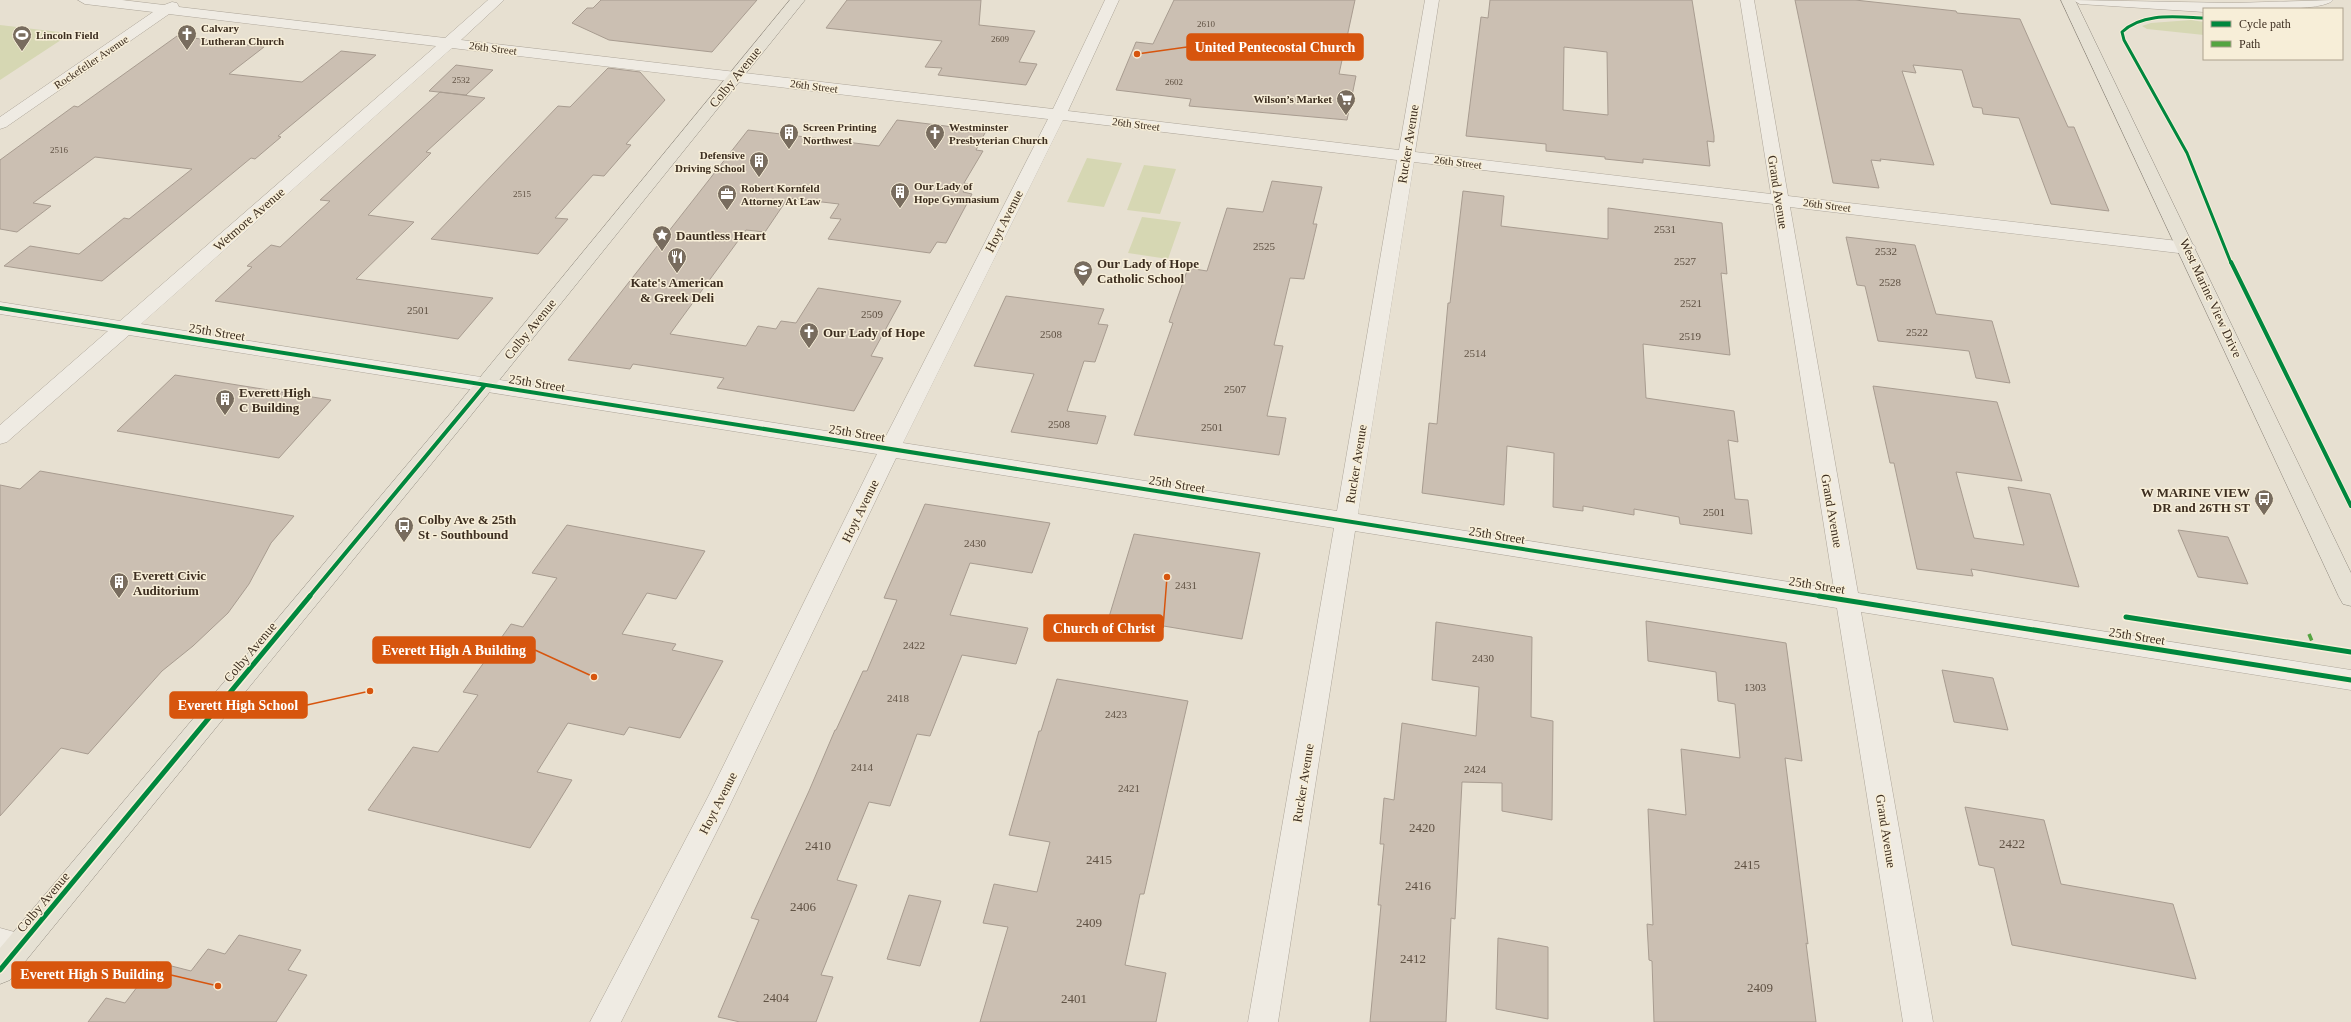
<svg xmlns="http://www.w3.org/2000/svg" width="2351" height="1022" font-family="Georgia,serif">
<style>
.green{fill:#d6d7b3}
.building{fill:#cbbfb2;stroke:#a89c90;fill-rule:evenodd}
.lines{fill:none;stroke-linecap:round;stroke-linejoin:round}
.minor-casing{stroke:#ada599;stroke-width:1}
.major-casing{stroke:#928b80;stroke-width:1}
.minor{fill:#efebe3;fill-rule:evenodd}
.major{fill:#e6e1d4;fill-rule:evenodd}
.quiet{stroke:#54a441;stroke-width:3.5;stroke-dasharray:7 3.5;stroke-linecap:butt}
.cycleway-far2-casing{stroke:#f7eed8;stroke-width:5}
.cycleway-far1-casing{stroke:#f7eed8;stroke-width:6}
.cycleway-casing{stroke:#f7eed8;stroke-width:8}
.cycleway-far2{stroke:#00873e;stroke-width:3}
.cycleway-far1{stroke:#00873e;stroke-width:4}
.cycleway{stroke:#00873e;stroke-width:5}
.labels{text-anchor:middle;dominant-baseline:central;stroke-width:3;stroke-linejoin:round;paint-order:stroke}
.far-number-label{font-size:9px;fill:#605244}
.far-poi-label{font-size:11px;font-weight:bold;fill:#3d2e20;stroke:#f7eed8;text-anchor:start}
.far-street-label{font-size:11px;fill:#3d2e20;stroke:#f7eed8}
.number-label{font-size:11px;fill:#605244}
.street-label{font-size:13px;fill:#3d2e20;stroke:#f7eed8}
.poi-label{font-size:13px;font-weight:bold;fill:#3d2e20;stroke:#f7eed8;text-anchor:start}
.near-number-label{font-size:13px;fill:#605244}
.leader{fill:none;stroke:#d7550e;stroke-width:1.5}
.callout-dot{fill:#d7550e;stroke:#f7eed8;stroke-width:1.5}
.callout{fill:#d7550e;stroke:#d7550e;stroke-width:1.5}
.callout-label{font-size:14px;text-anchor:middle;font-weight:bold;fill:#fff}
</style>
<rect width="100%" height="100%" fill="#e7e0d1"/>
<path class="green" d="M2191,20L2204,22V35L2147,29L2142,26L2151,23Z
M0,25L59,32L61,40L0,80Z
M1087,158L1122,163L1104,207L1067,202Z
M1144,165L1176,169L1160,214L1127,210Z
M1142,217L1181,222L1168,259L1128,253Z"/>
<path class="building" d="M601,0H757L712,52L609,40L572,23L587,8H593Z
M847,0H981L979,25L1035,31L1019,62L1037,64L1026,85L938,75L942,68L925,67L942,41L826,28Z
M1174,0H1355L1339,74L1356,76L1347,120L1189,106L1191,99L1116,90L1136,42L1153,44Z
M1490,0H1692L1714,136V142L1707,141L1710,166L1643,159V163L1605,159V157L1546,151V144L1466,136L1481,17L1488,18ZM1564,47L1607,52L1608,115L1563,110Z
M1795,0H1855L1956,11L1957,13L2020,19L2068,127H2074L2109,211L2051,204L2019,118L1983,114L1982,108L1973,107L1962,70L1913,65L1916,73L1902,71L1934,165L1880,159L1881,161L1871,160L1879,188L1833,183Z
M177,36L264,47L229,74L302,82L341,51L376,55L278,136L281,137L255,159L251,158L102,281L4,266L30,246L79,254L124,218L129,219L192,169L95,157L33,203L51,206L17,232L0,229V160L74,106L78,107Z
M456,65L493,70L466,95L429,91Z
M608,68L640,72L665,100L626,144L631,145L604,176L593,175L555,218L568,219L538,254L431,239L558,106L570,107Z
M440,92L485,98L426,152L431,153L368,215L414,222L356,279L493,298L458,339L215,301L252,267L247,266L271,245L280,247L330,201L320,200Z
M897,120L986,131L976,150L983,151L964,183L968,184L963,192L972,194L946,243L937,242L930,253L828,239L841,219L830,218L839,204L788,198L765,232L746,230L670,334L746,346L758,326L776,329L781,321L796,323L818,288L901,301L871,356L883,358L854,411L717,388L724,378L633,364L630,369L568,360L748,130L879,146Z
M1272,181L1322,187L1313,224H1317L1304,279L1290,278L1274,345L1283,346L1267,416L1286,418L1279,455L1134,435L1173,323L1169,322L1188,268L1207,271L1227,208L1263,212Z
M1463,191L1504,196L1501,226L1608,239V208L1722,223L1727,274L1721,273L1730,355L1643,344L1646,398L1734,411L1738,442L1728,440L1735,499L1748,500L1752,534L1680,524L1679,517L1634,509V515L1583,506V511L1553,507L1554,453L1507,446L1504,505L1422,493L1429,423L1437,424L1448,303H1450Z
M1846,237L1915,245L1936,314L1992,321L2010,383L1976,378L1969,351L1878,341L1865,286L1857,285Z
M1006,296L1104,309L1098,324L1108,325L1095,362L1084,361L1067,411L1106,416L1097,444L1011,432L1034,374L974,366Z
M175,375L331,400L279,458L117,431Z
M1873,386L1997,402L2022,481L1956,472L1974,538L2024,545L2008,487L2050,494L2079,587L1971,569L1973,576L1917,569L1894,463H1890Z
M40,471L294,516L271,543L249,584L228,613L193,646L162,671L88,754L61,748L0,816V485L20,489Z
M925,504L1050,523L1032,573L970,563L950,615L1028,628L1016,664L962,655L930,736L917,734L890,806L869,802L837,880L857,885L821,975L833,977L816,1022H740L718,1017L759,920L751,918L809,791L835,730H836L863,671H867L897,600L884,598Z
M567,525L705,551L676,599L647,593L622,634L676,644L672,650L723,661L680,738L629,727L624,735L568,723L537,772L572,780L530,848L368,810L413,747L438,752L478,695L463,692L511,624L523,627L557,578L532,573Z
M2178,530L2228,537L2248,584L2198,577Z
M1134,534L1260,553L1242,639L1109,617Z
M1646,621L1786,643L1802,761L1785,758L1808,944L1806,943L1816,1022H1654L1652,961L1649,960L1647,924L1653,925L1648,809L1686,815L1681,749L1740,758L1735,704L1718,701L1716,672L1648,661Z
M1436,622L1532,637L1531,717L1553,721L1552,820L1502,811V783L1462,782L1455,919L1451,918L1446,1022H1370L1381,905H1378L1384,844H1380L1384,798L1394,800L1402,723L1476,736L1479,687L1432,680Z
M1942,670L1993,678L2008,730L1954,722Z
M1057,679L1188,701L1144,894H1140L1125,965L1166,973L1156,1022H980L1008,927L983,923L994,884L1037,892L1050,842L1009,835L1039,731H1041Z
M1965,807L2044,820L2061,884L2173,904L2196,979L2012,945L1994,868L1979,865Z
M909,895L941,901L920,966L887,959Z
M239,935L301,950L288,970L307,975L276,1022H88L106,998L125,1003L156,962L191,971L208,949L225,954Z
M1498,938L1548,947V1019L1496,1009Z"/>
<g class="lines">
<g class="minor-casing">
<path id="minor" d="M78,0H122L164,5L172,2L177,3L179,7L445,38L488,0H504L461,40L1053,109L1105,0H1119L1068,111L1399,150L1425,0H1439L1415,152L1771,194L1740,0H1754L1788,196L2187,242L2193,244L2196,248L2193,252L2187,254L1790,207L1858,593L2351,670V690L1861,612L1933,1022H1903L1837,608L1355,531L1278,1022H1248L1334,528L896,458L727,811L621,1022H590L709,795L877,454L129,335L7,442L0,444V425L108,331L0,314V302L120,321L436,46L169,14L6,127L0,129V117L153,12L85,4ZM452,48L1048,119L884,440L141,324ZM1063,120L1397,160L1337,511L903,443ZM1414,162L1773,204L1834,589L1358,514Z
M2073,0L2234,3L2333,0C2324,13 2223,9 2204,9V12L2080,4Z
M0,928L29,936L33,946L29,956L19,960L0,956Z"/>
</g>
<g class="major-casing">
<path id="major" d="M790,0H805L468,419L10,980L0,984V948L454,409Z
M2061,0H2075L2351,573V606L2343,604L2339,597Z"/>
</g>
<use href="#minor" class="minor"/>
<use href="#major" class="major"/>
<path class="quiet" d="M2309,634L2314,646"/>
<g class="cycleway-far2-casing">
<path id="cycleway-far2" d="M2204,18C2177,17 2143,12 2122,32L2124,40L2187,153L2231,263"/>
</g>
<g class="cycleway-far1-casing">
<path id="cycleway-far1" d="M2231,262L2351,506
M0,308L1826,597
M309,597L485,385"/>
</g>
<g class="cycleway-casing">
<path id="cycleway" d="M1819,596L2351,680
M2126,617L2351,652
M0,970L310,596"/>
</g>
<use href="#cycleway-far2" class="cycleway-far2"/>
<use href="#cycleway-far1" class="cycleway-far1"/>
<use href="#cycleway" class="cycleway"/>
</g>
<defs>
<g id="church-pin" transform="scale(1)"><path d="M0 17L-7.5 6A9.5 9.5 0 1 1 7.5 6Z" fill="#786c5e" stroke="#f7eed8"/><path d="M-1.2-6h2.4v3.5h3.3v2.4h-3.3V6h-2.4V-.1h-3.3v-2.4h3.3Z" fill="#fff"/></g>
<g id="stadium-pin" transform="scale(1)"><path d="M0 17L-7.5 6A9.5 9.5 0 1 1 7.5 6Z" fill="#786c5e" stroke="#f7eed8"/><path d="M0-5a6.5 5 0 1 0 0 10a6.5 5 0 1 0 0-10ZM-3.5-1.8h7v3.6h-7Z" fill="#fff"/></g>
<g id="supermarket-pin" transform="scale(1)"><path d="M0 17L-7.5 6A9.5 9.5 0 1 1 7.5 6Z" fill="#786c5e" stroke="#f7eed8"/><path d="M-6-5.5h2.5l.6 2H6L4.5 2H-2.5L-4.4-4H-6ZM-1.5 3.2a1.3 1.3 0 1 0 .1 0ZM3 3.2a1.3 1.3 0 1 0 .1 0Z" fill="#fff"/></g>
<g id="building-pin" transform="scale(1)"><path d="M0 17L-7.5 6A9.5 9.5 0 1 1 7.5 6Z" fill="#786c5e" stroke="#f7eed8"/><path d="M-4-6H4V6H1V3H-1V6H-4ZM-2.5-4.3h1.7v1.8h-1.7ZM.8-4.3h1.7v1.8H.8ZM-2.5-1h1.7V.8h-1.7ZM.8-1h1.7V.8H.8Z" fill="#fff"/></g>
<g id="office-pin" transform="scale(1)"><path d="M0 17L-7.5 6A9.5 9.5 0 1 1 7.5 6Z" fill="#786c5e" stroke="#f7eed8"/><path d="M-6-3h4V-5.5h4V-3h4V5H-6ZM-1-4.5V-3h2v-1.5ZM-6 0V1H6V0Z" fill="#fff"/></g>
<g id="sight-pin" transform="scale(1)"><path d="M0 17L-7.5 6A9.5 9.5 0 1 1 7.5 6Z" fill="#786c5e" stroke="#f7eed8"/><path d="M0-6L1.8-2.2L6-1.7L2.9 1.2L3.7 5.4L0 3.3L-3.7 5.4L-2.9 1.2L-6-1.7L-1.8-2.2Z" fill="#fff"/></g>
<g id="restaurant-pin" transform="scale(1)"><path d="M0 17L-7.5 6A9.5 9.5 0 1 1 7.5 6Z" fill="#786c5e" stroke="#f7eed8"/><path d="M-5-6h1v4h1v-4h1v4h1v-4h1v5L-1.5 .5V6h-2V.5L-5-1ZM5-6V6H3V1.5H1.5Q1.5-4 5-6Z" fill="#fff"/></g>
<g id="school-pin" transform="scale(1)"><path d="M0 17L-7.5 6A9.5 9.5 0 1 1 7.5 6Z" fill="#786c5e" stroke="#f7eed8"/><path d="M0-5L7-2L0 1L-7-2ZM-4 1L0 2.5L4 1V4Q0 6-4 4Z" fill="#fff"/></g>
<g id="bus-pin" transform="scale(1)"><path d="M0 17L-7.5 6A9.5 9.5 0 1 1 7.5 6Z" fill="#786c5e" stroke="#f7eed8"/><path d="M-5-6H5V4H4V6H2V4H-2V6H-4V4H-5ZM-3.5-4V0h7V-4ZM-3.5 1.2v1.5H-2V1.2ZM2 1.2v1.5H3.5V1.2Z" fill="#fff"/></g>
</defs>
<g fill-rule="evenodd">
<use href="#church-pin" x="187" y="34"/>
<use href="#stadium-pin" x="22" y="35"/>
<use href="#supermarket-pin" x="1346" y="99"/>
<use href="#building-pin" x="789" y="133"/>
<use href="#church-pin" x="935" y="133"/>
<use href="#building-pin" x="759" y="161"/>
<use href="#building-pin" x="900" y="192"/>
<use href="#office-pin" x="727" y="194"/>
<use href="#sight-pin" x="662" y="235"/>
<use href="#restaurant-pin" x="677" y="257"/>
<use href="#school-pin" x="1083" y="270"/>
<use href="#church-pin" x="809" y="332"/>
<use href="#building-pin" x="225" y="399"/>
<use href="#bus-pin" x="2264" y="499"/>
<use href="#bus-pin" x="404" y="526"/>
<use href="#building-pin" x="119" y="582"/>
</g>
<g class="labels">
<g class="far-number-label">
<text x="1206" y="24">2610</text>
<text x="1000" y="39">2609</text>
<text x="461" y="80">2532</text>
<text x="1174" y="82">2602</text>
<text x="59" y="150">2516</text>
<text x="522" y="194">2515</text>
</g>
<g class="far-poi-label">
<text x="201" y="28">Calvary<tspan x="201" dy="13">Lutheran Church</tspan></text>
<text x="36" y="35">Lincoln Field</text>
<text x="1332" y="99" text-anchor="end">Wilson’s Market</text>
<text x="803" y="127">Screen Printing<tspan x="803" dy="13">Northwest</tspan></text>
<text x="949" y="127">Westminster<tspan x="949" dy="13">Presbyterian Church</tspan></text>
<text x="745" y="155" text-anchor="end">Defensive<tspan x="745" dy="13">Driving School</tspan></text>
<text x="914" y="186">Our Lady of<tspan x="914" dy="13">Hope Gymnasium</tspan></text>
<text x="741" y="188">Robert Kornfeld<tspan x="741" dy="13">Attorney At Law</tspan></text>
</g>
<g class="far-street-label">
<text transform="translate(493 48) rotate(7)">26th Street</text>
<text transform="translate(91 62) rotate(-34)">Rockefeller Avenue</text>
<text transform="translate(814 86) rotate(7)">26th Street</text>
<text transform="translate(1136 124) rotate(7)">26th Street</text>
<text transform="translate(1458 162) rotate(7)">26th Street</text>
<text transform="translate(1827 205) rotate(7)">26th Street</text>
</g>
<g class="number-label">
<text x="1665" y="229">2531</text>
<text x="1264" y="246">2525</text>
<text x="1886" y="251">2532</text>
<text x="1685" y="261">2527</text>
<text x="1890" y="282">2528</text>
<text x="1691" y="303">2521</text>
<text x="418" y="310">2501</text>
<text x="872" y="314">2509</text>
<text x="1917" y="332">2522</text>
<text x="1051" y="334">2508</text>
<text x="1690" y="336">2519</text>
<text x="1475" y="353">2514</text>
<text x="1235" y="389">2507</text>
<text x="1059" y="424">2508</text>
<text x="1212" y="427">2501</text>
<text x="1714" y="512">2501</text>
<text x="975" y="543">2430</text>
<text x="1186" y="585">2431</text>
<text x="914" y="645">2422</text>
<text x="1483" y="658">2430</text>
<text x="1755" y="687">1303</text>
<text x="898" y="698">2418</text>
<text x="1116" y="714">2423</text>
<text x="862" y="767">2414</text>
<text x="1475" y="769">2424</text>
<text x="1129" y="788">2421</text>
</g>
<g class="street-label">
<text transform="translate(735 77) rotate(-51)">Colby Avenue</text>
<text transform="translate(1408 144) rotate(-81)">Rucker Avenue</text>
<text transform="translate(1778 192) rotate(81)">Grand Avenue</text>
<text transform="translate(249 219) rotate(-41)">Wetmore Avenue</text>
<text transform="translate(1004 221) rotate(-63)">Hoyt Avenue</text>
<text transform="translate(2211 298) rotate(65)">West Marine View Drive</text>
<text transform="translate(530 329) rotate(-51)">Colby Avenue</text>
<text transform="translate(217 332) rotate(9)">25th Street</text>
<text transform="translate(537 383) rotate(9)">25th Street</text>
<text transform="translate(857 433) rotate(9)">25th Street</text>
<text transform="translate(1356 464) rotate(-81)">Rucker Avenue</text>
<text transform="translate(1177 484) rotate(9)">25th Street</text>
<text transform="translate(860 511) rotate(-64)">Hoyt Avenue</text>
<text transform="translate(1832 511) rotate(80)">Grand Avenue</text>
<text transform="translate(1497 535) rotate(9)">25th Street</text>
<text transform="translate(1817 585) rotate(9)">25th Street</text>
<text transform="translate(2137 636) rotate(9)">25th Street</text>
<text transform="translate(250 652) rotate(-50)">Colby Avenue</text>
<text transform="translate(1303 783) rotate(-81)">Rucker Avenue</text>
<text transform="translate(718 803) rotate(-63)">Hoyt Avenue</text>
<text transform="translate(1886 831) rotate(81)">Grand Avenue</text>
<text transform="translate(43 902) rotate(-50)">Colby Avenue</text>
</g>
<g class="poi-label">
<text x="676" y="235">Dauntless Heart</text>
<text x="1097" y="263">Our Lady of Hope<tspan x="1097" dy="15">Catholic School</tspan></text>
<text x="677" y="282" text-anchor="middle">Kate's American<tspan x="677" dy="15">&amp; Greek Deli</tspan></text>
<text x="823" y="332">Our Lady of Hope</text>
<text x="239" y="392">Everett High<tspan x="239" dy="15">C Building</tspan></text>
<text x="2250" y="492" text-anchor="end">W MARINE VIEW<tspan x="2250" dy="15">DR and 26TH ST</tspan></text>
<text x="418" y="519">Colby Ave &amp; 25th<tspan x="418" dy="15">St - Southbound</tspan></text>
<text x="133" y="575">Everett Civic<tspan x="133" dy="15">Auditorium</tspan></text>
</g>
<g class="near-number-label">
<text x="1422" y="827">2420</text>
<text x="2012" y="843">2422</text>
<text x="818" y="845">2410</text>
<text x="1099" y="859">2415</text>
<text x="1747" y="864">2415</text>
<text x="1418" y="885">2416</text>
<text x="803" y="906">2406</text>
<text x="1089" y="922">2409</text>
<text x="1413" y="958">2412</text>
<text x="1760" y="987">2409</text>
<text x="776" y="997">2404</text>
<text x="1074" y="998">2401</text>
</g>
</g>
<path class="leader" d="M1137 54L1187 47M1167 577L1163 628M594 677L535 650M370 691L307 705M218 986L171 975"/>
<g class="callout-dot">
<circle cx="1137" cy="54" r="4"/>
<circle cx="1167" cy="577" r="4"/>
<circle cx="594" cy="677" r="4"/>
<circle cx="370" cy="691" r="4"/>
<circle cx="218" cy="986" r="4"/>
</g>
<g class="callout">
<rect x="1187" y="34" width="176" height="26" rx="4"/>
<rect x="1044" y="615" width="119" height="26" rx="4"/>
<rect x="373" y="637" width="162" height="26" rx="4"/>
<rect x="170" y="692" width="137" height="26" rx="4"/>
<rect x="12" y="962" width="159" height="26" rx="4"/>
</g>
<g class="callout-label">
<text x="1275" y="52">United Pentecostal Church</text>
<text x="1104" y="633">Church of Christ</text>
<text x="454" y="655">Everett High A Building</text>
<text x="238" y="710">Everett High School</text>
<text x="92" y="979">Everett High S Building</text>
</g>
<rect x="2203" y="8" width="140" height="52" fill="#f7eed8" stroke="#ada18e"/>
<rect x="2211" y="21" width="20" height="6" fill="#00873e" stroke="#ada18e"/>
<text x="2239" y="28" font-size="12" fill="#3d2e20">Cycle path</text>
<rect x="2211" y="41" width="20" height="6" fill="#54a441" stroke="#ada18e"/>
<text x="2239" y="48" font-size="12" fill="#3d2e20">Path</text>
</svg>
